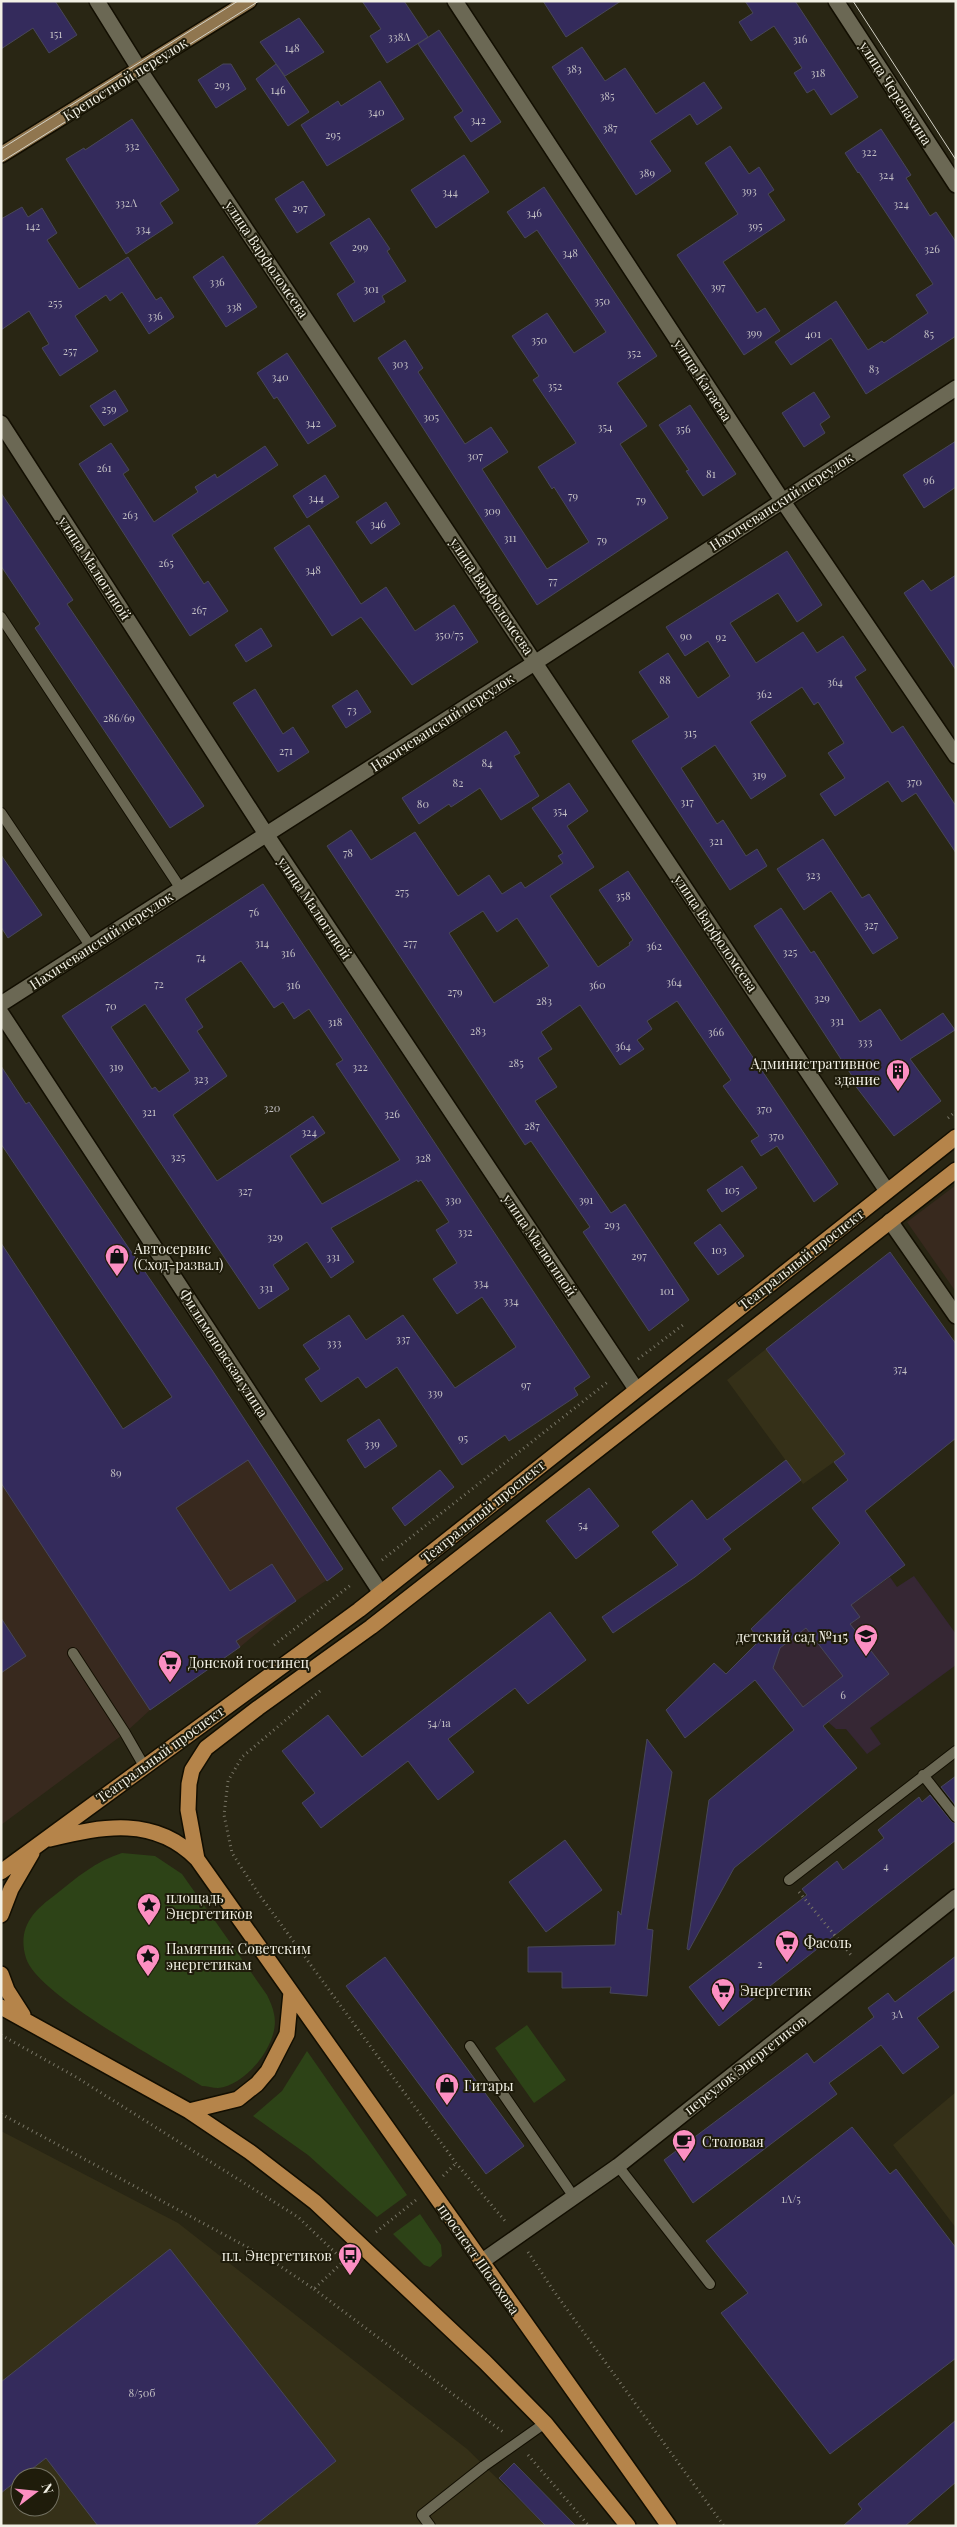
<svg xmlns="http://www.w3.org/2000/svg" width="957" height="2527" font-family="'Playfair Display',serif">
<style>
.commercial{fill:#38291e}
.built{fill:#353018;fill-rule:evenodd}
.education{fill:#362734}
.green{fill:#2d4317}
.building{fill:#342b5c;stroke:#484758;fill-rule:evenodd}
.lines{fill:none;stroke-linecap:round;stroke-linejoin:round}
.lane-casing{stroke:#120e01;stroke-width:12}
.street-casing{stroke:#120e01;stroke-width:18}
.secondary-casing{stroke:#120e01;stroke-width:18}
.primary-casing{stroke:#120e01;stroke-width:18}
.path{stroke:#787566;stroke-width:3;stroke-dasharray:1 4;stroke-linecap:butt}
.lane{stroke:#6b6854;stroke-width:10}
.street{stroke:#6b6854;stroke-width:15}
.secondary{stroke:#90764f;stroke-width:15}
.primary{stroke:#b5844a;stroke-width:15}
.tram{stroke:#d4d2c6;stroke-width:1}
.labels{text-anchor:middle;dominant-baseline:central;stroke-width:4;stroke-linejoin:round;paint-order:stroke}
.number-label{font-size:11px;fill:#c2bfc3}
.street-label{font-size:14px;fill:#f2f0e5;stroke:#1f1c0b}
.poi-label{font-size:14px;fill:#f2f0e5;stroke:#1f1c0b;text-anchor:start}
</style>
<rect width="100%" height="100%" fill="#292614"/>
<path class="commercial" d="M956,1185V1292L907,1222Z
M1,1243L123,1429L212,1370L343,1569L296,1601L240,1647L150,1710L125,1733L1,1825Z"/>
<path class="built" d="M766,1349L845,1454L803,1484L727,1380Z
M956,2092V2228L893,2145Z
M1,2131L178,2223L467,2449L546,2526H1ZM20,2477H50V2507H20Z"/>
<path class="education" d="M914,1576L956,1634V1665L870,1728L881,1744L867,1754L846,1729H836L828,1722L755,1680L780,1648L856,1591L862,1597L890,1577L897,1587Z"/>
<path class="green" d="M122,1853L155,1856L182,1874L267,1995C270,2001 273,2008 274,2014C281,2042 246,2086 218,2088C213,2088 207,2086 202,2086C167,2064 36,1994 26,1958C17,1928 33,1911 55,1895C76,1878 96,1861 122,1853Z
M527,2025L566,2080L534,2103L495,2048Z
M307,2051L407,2195L377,2217L308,2155L253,2116L282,2091Z
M420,2214L441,2245L442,2256L430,2267L424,2265L393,2234Z"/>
<path class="building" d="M1,1H55L77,35L49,53L33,28L1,49Z
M362,1H404L428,37L387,63L370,36L381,29Z
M543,1H621L566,37Z
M745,1H795L858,97L831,115L814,89L807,93L794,73L802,68L774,26L751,41L739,22L753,13Z
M299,18L324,52L285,76L260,42Z
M439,30L501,122L471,142L454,117L463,111L418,44Z
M582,47L605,81L625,68L656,114L704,82L722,108L697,125L690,114L650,141L671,171L636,195L552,67Z
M223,64H231L246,89L216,108L198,80Z
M276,64L309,112L288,126L256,79Z
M380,81L404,119L327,166L301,125L338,101L341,106Z
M132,119L179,190L160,203L173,223L126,254L66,159L84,148L85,150Z
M881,129L911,175L906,178L930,216L936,212L956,242V336L866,394L831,338L791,365L775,342L836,301L868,350L882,341L884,343L928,313L916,295L933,284L859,172L858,173L845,153Z
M730,146L749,174L759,167L774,190L768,194L785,220L723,262L757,313L765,308L780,331L744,355L677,255L738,214L705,163Z
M464,155L489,192L436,228L411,190Z
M303,181L325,215L297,233L275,199Z
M544,187L657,356L617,383L647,426L620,444L668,518L537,605L378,358L405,340L423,368L418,372L465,444L491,427L508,452L482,469L547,569L589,542L554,487L552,489L538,467L576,443L533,380L539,376L512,336L547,313L574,353L606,332L537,230L525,238L507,212Z
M22,207L28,217L42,208L57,233L47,240L79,289L128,257L156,300L161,297L174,317L149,334L122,292L110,301L106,295L75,316L98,351L60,376L42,348L49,344L29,311L1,330V219Z
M369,218L390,249L387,251L406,281L382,296L385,302L354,322L337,294L355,282L330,243Z
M223,256L257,307L226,327L193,277Z
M287,353L336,426L308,444L277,397L274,399L257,373Z
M115,390L128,411L104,426L90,406Z
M814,392L830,417L820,424L825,433L804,447L782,413Z
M690,405L736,474L703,496L686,471L689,470L659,425Z
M956,441V487L924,508L903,475Z
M111,443L129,470L123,474L154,522L198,492L195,487L215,474L217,478L265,446L278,465L172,535L204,584L208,581L228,611L190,636L79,464Z
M325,475L339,497L307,518L293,496Z
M1,493L73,600L67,604L204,806L170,828L35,628L40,624L1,566Z
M386,502L400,524L371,544L356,522Z
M309,525L361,604L386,587L415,631L454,605L478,642L412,685L361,617L332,636L274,548Z
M787,551L822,605L797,622L778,593L730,623L756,663L803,632L817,653L843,636L866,670L855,677L892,733L903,726L956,806V853L916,793L902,802L888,781L835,816L820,794L845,778L828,753L844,743L818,702L814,705L802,687L750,722L786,776L751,799L715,745L681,768L717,824L723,820L746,856L757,849L767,866L730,890L632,741L669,717L639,672L668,653L698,698L730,676L708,641L685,656L666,627Z
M956,575V670L904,593L923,580L931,591Z
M261,628L272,646L246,662L235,645Z
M255,689L283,734L293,727L309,752L278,772L233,703Z
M357,690L371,712L346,728L332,706Z
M506,731L520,753L514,756L539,796L501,820L480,788L451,807L449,804L419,824L402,798Z
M569,783L588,811L567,826L594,867L550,896L598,967L630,945L629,943L633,940L599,890L628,871L838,1184L814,1202L777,1146L761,1156L751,1141L759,1136L723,1086L731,1080L677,1001L647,1021L652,1029L637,1040L644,1049L620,1065L580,1005L541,1032L552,1049L538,1058L557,1087L535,1101L611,1213L625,1204L689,1300L649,1331L583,1232L590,1227L531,1141L525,1145L327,846L351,830L371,860L415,832L458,896L489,875L502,894L521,882L525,888L563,863L558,856L563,853L532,808ZM483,911L497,932L517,918L549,966L494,1003L449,933Z
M823,839L862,898L869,894L898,938L873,954L831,891L804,910L777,869Z
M1,855L42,915L8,938L1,927Z
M263,884L590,1377L574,1388L578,1395L509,1441L505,1435L462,1465L397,1367L366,1388L358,1377L321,1402L305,1379L320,1369L303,1345L349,1315L366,1340L403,1315L455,1388L516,1347L482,1297L457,1314L433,1279L457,1263L436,1230L449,1222L421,1180L418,1182L417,1180L331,1228L354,1262L331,1278L307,1242L273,1265L289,1289L259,1309L62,1016ZM241,961L274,1008L283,1002L294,1019L309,1009L343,1060L336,1064L400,1160L322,1204L290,1156L325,1133L313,1116L217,1181L173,1115L227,1076L197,1031L203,1027L185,999ZM145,1004L190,1071L159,1092L155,1087L152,1089L111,1027Z
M781,908L811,953L814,951L860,1022L880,1009L901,1041L943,1013L955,1030L910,1059L941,1101L894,1136L854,1084L856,1082L754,926Z
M1,1066L26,1104L29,1102L212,1370L343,1569L327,1581L248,1460L176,1508L230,1591L272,1564L296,1601L236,1641L240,1647L150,1710L1,1483V1243L123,1429L172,1397L1,1144Z
M742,1166L757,1188L722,1212L707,1190Z
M720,1224L744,1256L718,1275L694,1243Z
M890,1252L956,1344V1438L865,1511L905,1565L851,1605L860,1617L850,1624L889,1674L823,1726L857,1768L734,1868L689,1950L687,1949L709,1800L794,1730L755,1680L685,1738L666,1710L714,1663L726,1674L760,1640L751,1629L840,1543L812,1508L848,1480L834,1462L845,1454L766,1349ZM806,1628L843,1676L803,1707L773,1668L780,1648Z
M379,1419L397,1446L365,1468L347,1440Z
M786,1460L801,1480L723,1539L731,1549L695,1577L613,1633L602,1617L678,1565L652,1532L692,1500L707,1520Z
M440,1470L454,1487L405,1526L392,1508Z
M589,1488L619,1526L576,1559L546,1521Z
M550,1612L586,1660L528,1704L515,1688L448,1739L474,1772L438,1800L408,1761L321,1828L302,1803L315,1793L282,1751L328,1715L362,1757Z
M1,1618L26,1656L1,1673Z
M647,1739L672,1772L647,1929L653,1930L647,1996L610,1993L611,1987L562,1988V1972H528V1947L615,1945L618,1911L621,1915Z
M956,1776V1806L941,1787Z
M930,1795L951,1821L956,1824V1840L719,2026L689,1987L807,1895L802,1889L837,1861L843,1870L884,1838L878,1830L919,1797L922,1802Z
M565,1840L602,1890L546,1932L509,1882Z
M956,1956V1989L917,2018L939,2047L903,2074L881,2045L829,2083L837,2094L693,2203L664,2160L807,2053L814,2063L874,2017L868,2008L888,1993L895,2002Z
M385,1957L524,2146L486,2174L346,1986Z
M852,2127L890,2174L896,2169L956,2248V2358L830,2454L721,2313L748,2293L706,2241Z
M170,2249L336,2461L254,2526H98L46,2458L1,2493V2382Z
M956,2420V2482L905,2526H843L862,2509L858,2504Z
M514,2463L576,2526H546L499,2478Z"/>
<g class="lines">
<g class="lane-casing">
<path id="lane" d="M1,617L181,889
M1,813L91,947
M73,1653L125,1733L144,1766
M923,1775L956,1817
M789,1880L956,1751
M470,2046L574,2197
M618,2166L710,2284
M430,2526L422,2515L484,2466L545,2423"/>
</g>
<g class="street-casing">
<path id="street" d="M97,1L143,75L887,1191
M455,1L782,500L956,756
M836,1L956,185
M1,423L266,834L636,1389
M1,1004L536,662L956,388
M1,1013L381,1593
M890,1221L956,1316
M481,2262L618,2166L956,1897"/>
</g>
<g class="secondary-casing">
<path id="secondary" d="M1,155L249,1"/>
</g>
<g class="primary-casing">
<path id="primary" d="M50,1839C103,1826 155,1816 197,1859L669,2526
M197,1859L188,1810L189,1784L192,1770L206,1748L258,1708L371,1627L956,1170
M1,1872L359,1610L956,1137
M1,1915L11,1889L32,1853
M1,1974L7,1990L23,2015
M1,2007L189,2111L250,2152L315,2202L485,2362L545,2423L628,2526
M189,2111L238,2099L257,2084L268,2071L287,2034L291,1992"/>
</g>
<path class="path" d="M948,1118L956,1111
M638,1359L683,1325
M382,1560L609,1381
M274,1645L352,1584
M320,1691L242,1757L228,1781L224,1815L232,1853L258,1893L456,2163L505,2221
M799,1892L851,1955
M1,2035L76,2077L298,2217L344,2261
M1,2114L271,2260L314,2289L347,2258
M443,2176L456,2163
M376,2232L416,2200
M528,2252L553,2290L724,2526
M314,2289L503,2432
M528,2455L589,2526"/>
<use href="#lane" class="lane"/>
<use href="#street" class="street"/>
<use href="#secondary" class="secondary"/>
<use href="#primary" class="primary"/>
<path class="tram" d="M853,1L956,160
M1,149L238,1
M1,162L259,1"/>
</g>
<defs>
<g id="building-pin" transform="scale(1.25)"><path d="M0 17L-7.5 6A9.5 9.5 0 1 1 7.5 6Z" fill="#fc8fc2" stroke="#1f1c0b"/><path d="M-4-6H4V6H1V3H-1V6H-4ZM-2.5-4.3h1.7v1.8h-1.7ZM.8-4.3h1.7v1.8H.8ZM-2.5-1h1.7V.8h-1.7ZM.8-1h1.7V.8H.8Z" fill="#111"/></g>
<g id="shop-pin" transform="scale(1.25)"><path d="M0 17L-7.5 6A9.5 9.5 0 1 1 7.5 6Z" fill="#fc8fc2" stroke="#1f1c0b"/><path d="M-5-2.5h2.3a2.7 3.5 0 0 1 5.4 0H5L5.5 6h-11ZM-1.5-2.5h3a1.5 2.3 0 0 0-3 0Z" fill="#111"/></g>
<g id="school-pin" transform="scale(1.25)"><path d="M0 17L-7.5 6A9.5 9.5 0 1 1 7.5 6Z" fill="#fc8fc2" stroke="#1f1c0b"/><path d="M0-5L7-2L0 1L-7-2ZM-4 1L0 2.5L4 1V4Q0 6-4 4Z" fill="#111"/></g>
<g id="supermarket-pin" transform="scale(1.25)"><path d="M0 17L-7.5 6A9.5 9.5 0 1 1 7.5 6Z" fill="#fc8fc2" stroke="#1f1c0b"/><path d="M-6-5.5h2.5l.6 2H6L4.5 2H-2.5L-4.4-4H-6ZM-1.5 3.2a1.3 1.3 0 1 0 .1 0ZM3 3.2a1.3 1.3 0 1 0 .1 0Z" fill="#111"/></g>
<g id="sight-pin" transform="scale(1.25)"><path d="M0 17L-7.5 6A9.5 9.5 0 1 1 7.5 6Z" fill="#fc8fc2" stroke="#1f1c0b"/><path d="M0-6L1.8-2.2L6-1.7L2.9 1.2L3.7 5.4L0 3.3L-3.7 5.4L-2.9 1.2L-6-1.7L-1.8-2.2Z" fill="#111"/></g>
<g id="cafe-pin" transform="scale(1.25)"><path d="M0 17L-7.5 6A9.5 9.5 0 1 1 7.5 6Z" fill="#fc8fc2" stroke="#1f1c0b"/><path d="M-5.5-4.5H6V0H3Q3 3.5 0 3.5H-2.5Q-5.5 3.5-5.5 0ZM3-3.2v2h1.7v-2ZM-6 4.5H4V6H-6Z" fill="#111"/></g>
<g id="bus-pin" transform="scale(1.25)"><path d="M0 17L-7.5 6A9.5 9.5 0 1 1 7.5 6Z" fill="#fc8fc2" stroke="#1f1c0b"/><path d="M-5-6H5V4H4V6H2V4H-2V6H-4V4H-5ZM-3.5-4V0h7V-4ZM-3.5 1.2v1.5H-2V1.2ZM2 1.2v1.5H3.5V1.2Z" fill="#111"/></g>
</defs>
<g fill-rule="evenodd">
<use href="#building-pin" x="898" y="1071"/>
<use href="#shop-pin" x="117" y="1256"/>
<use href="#school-pin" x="866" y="1636"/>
<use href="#supermarket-pin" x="170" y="1662"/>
<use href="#sight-pin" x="149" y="1905"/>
<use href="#supermarket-pin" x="787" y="1942"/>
<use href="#sight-pin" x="148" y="1956"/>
<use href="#supermarket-pin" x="723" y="1990"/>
<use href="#shop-pin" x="447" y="2085"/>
<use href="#cafe-pin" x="684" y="2141"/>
<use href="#bus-pin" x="350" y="2255"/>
</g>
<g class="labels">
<g class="number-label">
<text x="56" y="33">151</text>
<text x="399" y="36">338А</text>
<text x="800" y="38">316</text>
<text x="292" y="47">148</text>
<text x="574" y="68">383</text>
<text x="818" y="72">318</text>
<text x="222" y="84">293</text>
<text x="278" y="89">146</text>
<text x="607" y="95">385</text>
<text x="376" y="111">340</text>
<text x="478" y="119">342</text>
<text x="610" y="127">387</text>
<text x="333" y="134">295</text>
<text x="132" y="145">332</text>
<text x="869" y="151">322</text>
<text x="647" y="172">389</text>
<text x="886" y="174">324</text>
<text x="749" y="190">393</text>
<text x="450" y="191">344</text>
<text x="126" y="202">332А</text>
<text x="901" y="203">324</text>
<text x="300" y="207">297</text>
<text x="534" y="212">346</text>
<text x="33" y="225">142</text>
<text x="755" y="225">395</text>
<text x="143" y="228">334</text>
<text x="360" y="246">299</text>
<text x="932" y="248">326</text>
<text x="570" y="252">348</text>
<text x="217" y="281">336</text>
<text x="718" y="286">397</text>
<text x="371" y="288">301</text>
<text x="602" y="300">350</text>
<text x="55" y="302">255</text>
<text x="234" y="306">338</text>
<text x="155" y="315">336</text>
<text x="754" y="332">399</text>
<text x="813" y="333">401</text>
<text x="929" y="333">85</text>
<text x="539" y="339">350</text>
<text x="70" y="350">257</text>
<text x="634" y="352">352</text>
<text x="400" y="363">303</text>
<text x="874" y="368">83</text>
<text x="280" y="376">340</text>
<text x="555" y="385">352</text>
<text x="109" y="408">259</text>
<text x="431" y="416">305</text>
<text x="313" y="422">342</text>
<text x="605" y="426">354</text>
<text x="683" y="428">356</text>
<text x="475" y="455">307</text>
<text x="104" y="467">261</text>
<text x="711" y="473">81</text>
<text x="929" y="479">96</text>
<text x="573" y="495">79</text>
<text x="316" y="497">344</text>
<text x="641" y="499">79</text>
<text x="492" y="510">309</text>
<text x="130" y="514">263</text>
<text x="378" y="523">346</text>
<text x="510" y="537">311</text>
<text x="602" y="539">79</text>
<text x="166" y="562">265</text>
<text x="313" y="569">348</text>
<text x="553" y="580">77</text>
<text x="199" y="609">267</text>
<text x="449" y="634">350/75</text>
<text x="686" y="635">90</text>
<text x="721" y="636">92</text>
<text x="665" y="679">88</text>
<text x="835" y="681">364</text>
<text x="764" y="693">362</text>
<text x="352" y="709">73</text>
<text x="119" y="717">286/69</text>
<text x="690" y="732">315</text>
<text x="286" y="750">271</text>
<text x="487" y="762">84</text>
<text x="759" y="774">319</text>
<text x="914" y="781">370</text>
<text x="458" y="782">82</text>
<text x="687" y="801">317</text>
<text x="423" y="803">80</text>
<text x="560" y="810">354</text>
<text x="716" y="840">321</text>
<text x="348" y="852">78</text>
<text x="813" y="874">323</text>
<text x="402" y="891">275</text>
<text x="623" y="895">358</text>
<text x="254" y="911">76</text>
<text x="871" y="924">327</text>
<text x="262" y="942">314</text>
<text x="410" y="942">277</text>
<text x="654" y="945">362</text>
<text x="790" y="951">325</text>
<text x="288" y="952">316</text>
<text x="201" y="956">74</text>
<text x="674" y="981">364</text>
<text x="159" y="983">72</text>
<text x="293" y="984">316</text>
<text x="597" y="984">360</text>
<text x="455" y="991">279</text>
<text x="822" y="997">329</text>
<text x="544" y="1000">283</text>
<text x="111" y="1005">70</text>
<text x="837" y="1020">331</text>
<text x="335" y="1021">318</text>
<text x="478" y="1030">283</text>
<text x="716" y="1031">366</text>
<text x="865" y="1041">333</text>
<text x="623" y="1045">364</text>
<text x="516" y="1062">285</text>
<text x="116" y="1066">319</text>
<text x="360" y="1066">322</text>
<text x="201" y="1078">323</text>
<text x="272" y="1107">320</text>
<text x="764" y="1108">370</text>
<text x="149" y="1111">321</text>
<text x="392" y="1113">326</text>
<text x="532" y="1125">287</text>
<text x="309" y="1131">324</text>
<text x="776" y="1135">370</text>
<text x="178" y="1156">325</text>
<text x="423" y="1157">328</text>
<text x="732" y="1189">105</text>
<text x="245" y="1190">327</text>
<text x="453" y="1199">330</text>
<text x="586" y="1199">391</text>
<text x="612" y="1224">293</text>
<text x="465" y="1231">332</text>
<text x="275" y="1236">329</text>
<text x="719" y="1249">103</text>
<text x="639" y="1255">297</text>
<text x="333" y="1256">331</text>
<text x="481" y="1282">334</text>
<text x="266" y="1287">331</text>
<text x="667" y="1290">101</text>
<text x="511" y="1300">334</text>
<text x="403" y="1338">337</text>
<text x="334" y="1342">333</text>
<text x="900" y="1368">374</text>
<text x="526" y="1384">97</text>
<text x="435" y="1392">339</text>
<text x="463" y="1437">95</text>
<text x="372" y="1443">339</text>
<text x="116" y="1472">89</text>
<text x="583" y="1524">54</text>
<text x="843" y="1694">6</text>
<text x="439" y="1722">54/1а</text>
<text x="886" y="1865">4</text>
<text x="760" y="1963">2</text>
<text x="897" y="2013">3А</text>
<text x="791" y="2198">1А/5</text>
<text x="142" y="2392">8/50б</text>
</g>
<g class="street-label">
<text transform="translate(125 79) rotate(-32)">Крепостной переулок</text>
<text transform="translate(896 93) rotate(57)">улица Черепахина</text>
<text transform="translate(267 259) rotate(56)">улица Варфоломеева</text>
<text transform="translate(703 380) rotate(57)">улица Катаева</text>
<text transform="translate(781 501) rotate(-33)">Нахичеванский переулок</text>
<text transform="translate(95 568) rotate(57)">улица Малюгиной</text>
<text transform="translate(492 596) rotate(56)">улица Варфоломеева</text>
<text transform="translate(442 722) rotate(-33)">Нахичеванский переулок</text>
<text transform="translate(315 908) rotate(56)">улица Малюгиной</text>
<text transform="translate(716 933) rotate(56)">улица Варфоломеева</text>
<text transform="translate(101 940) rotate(-33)">Нахичеванский переулок</text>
<text transform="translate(540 1245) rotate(56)">улица Малюгиной</text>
<text transform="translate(801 1259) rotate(-38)">Театральный проспект</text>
<text transform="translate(224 1353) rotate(57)">Филимоновская улица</text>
<text transform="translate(483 1511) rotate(-39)">Театральный проспект</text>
<text transform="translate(160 1754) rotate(-36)">Театральный проспект</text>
<text transform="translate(745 2065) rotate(-38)">переулок Энергетиков</text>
<text transform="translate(479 2259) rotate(55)">проспект Шолохова</text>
</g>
<g class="poi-label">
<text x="880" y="1063" text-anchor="end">Административное<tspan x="880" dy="16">здание</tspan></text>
<text x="134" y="1248">Автосервис<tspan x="134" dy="16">(Сход-развал)</tspan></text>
<text x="848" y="1636" text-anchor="end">детский сад №115</text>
<text x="188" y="1662">Донской гостинец</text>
<text x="166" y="1897">площадь<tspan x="166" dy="16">Энергетиков</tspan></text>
<text x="804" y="1942">Фасоль</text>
<text x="166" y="1948">Памятник Советским<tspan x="166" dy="16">энергетикам</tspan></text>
<text x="740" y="1990">Энергетик</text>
<text x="464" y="2085">Гитары</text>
<text x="702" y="2141">Столовая</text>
<text x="332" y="2255" text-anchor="end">пл. Энергетиков</text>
</g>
</g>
<rect width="957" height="2527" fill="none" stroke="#f2f0e5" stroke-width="5"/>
<g transform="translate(35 2492) rotate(74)"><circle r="24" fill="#1f1c0b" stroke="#737162"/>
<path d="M0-4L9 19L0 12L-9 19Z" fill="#fc8fc2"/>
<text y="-8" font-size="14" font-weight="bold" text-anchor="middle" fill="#f2f0e5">N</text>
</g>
</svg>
